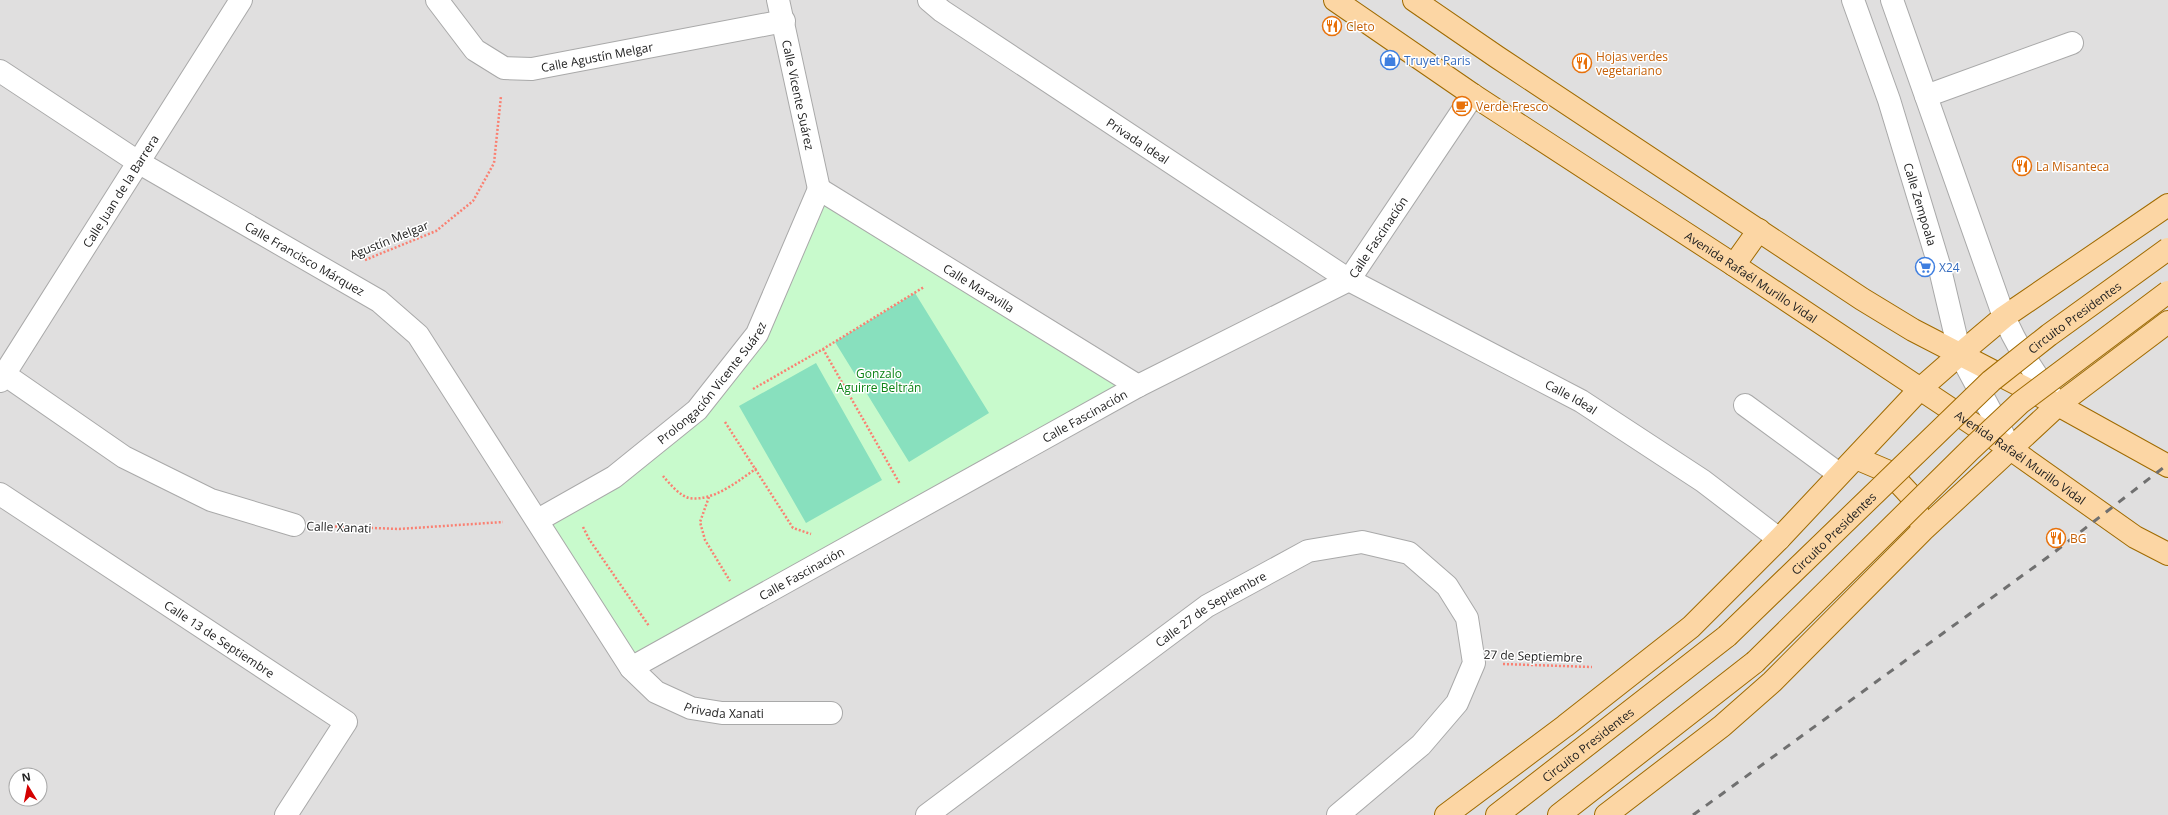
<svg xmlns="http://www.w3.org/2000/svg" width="2168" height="815" font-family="'Open Sans',sans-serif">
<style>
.residential{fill:#e0dfdf;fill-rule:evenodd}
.park{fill:#c8facc}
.pitch{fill:#88e0be}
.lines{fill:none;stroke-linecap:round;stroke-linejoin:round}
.minor-casing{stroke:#a9a9a9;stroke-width:24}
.major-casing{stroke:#a06b00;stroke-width:24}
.path{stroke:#fa8072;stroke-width:2.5;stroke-dasharray:2 2;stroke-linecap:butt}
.minor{stroke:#fff;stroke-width:22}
.major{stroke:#fcd6a4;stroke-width:22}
.rail{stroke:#707070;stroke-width:3;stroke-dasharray:8 8;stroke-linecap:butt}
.major-bridge-casing{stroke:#a06b00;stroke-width:24;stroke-linecap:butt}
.major-bridge{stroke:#fcd6a4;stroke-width:22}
.labels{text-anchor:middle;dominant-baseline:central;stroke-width:3;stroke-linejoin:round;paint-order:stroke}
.food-label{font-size:12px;fill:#c56008;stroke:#fff;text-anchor:start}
.street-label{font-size:12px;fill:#222;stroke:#fff}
.shop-label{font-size:12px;fill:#366cbe;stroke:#fff;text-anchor:start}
.park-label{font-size:12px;fill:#0c8416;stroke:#fff}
</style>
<rect width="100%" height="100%" fill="#f2efe9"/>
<path class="residential" d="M0,0H2168V815H0ZM16,775H40V799H16Z"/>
<path class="park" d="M819,189L1138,386L631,668L538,520L697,410L757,334Z"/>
<path class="pitch" d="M915,293L989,413L909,462L835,342Z
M816,363L882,480L806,523L739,406Z"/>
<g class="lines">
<g class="minor-casing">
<g id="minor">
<path id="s1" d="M437,0L475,50L504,68L532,69L784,21"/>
<path id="s2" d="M778,0L819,189"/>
<path id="s3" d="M929,0L942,11L1349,280L1581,401L1703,481L1779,539"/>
<path id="s4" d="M1853,0L1889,100L1939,265L1960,354L2006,440"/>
<path d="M1892,0L2004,317C2018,348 2034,374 2055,401"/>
<path id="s5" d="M0,71L138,162L379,301L418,335L631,668L656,692L691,708L722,713H831"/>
<path d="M1926,96L2072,43"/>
<path id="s6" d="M819,189L1138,386"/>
<path d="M4,374L124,457L211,500L294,525"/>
<path id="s7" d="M0,381L241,0"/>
<path d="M1745,405L1839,474"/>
<path id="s8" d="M0,494L346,722L286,815"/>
<path id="s9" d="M538,520L614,477L697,410L757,334L819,189"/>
<path id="s10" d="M631,668L1138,386L1349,280L1473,95"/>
<path id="s11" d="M927,815L1207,606L1308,551L1362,542L1409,553L1447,586L1467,618L1474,663L1457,703L1421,745L1338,815"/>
</g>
</g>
<g class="major-casing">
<g id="major">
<path id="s12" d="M1335,0L1473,95L1734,265L2012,450L2135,537L2168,554"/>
<path d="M1414,0L1497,57L1862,299L1913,330L2058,405L2168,466"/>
<path d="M1734,265L1759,230"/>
<path d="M1856,458L1889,472L1913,498L1920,521"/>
<path d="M1446,815L1565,726L1691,627L1779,539L1920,389L1960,354L2004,317L2168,205"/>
<path id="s13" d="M1497,815L1727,636"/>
<path d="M1559,815L1755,662"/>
<path d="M1606,815L1722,726L1772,682L1923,530L2058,405L2168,322"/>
</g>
</g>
<path class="path" d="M365,260L436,231L473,201L494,163L501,96
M823,349L900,484
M753,389L823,349L924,287
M725,422L793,528L811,534
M663,476C669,483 680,496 689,498C713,502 738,481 757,468
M709,497L700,522L705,540L730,581
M323,526L399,529L503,522
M583,527L589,539L649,626
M1503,664L1592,667"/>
<use href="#minor" class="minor"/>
<use href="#major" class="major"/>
<path class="rail" d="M1693,815L2052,554L2168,464"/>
<g class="major-bridge-casing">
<g id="major-bridge">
<path id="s14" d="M1727,636L1991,381L2049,335L2168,249"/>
<path d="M1755,662L1971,449L2020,403L2168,292"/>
</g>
</g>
<use href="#major-bridge" class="major-bridge"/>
</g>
<defs>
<g id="restaurant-ring" transform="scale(1)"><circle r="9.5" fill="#fff" stroke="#e8710a" stroke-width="1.5"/><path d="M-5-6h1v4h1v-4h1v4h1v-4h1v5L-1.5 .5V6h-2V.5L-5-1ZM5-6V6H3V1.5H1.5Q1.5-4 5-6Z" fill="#e8710a"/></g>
<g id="shop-ring" transform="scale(1)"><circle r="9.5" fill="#fff" stroke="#3f7fe0" stroke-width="1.5"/><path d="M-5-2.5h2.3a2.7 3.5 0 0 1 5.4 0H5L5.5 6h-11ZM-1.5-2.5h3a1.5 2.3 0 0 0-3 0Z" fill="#3f7fe0"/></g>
<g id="cafe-ring" transform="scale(1)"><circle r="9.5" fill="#fff" stroke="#e8710a" stroke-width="1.5"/><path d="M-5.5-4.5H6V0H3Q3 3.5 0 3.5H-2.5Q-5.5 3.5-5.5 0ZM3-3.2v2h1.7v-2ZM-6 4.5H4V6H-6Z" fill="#e8710a"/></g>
<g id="supermarket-ring" transform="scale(1)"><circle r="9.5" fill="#fff" stroke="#3f7fe0" stroke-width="1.5"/><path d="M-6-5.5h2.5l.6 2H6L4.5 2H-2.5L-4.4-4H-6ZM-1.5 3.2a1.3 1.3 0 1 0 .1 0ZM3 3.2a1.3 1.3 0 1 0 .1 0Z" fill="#3f7fe0"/></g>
</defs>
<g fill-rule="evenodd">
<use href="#restaurant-ring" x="1332" y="26"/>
<use href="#shop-ring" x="1390" y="60"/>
<use href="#restaurant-ring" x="1582" y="63"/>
<use href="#cafe-ring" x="1462" y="106"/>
<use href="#restaurant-ring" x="2022" y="166"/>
<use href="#supermarket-ring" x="1925" y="267"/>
<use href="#restaurant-ring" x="2056" y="538"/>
</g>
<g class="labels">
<g class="food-label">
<text x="1346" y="26">Cleto</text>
<text x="1596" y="56">Hojas verdes<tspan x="1596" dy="14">vegetariano</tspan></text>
<text x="1476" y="106">Verde Fresco</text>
<text x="2036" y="166">La Misanteca</text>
<text x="2070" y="538">BG</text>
</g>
<g class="street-label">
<text stroke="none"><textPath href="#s1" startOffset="191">Calle Agustín Melgar</textPath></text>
<text stroke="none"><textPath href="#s2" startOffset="97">Calle Vicente Suárez</textPath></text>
<text stroke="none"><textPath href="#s3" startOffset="252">Privada Ideal</textPath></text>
<text stroke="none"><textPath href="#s7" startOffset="225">Calle Juan de la Barrera</textPath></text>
<text stroke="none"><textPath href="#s4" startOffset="215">Calle Zempoala</textPath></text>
<text stroke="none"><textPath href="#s10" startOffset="868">Calle Fascinación</textPath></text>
<text transform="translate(389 240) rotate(-22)">Agustín Melgar</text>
<text stroke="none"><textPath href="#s5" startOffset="358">Calle Francisco Márquez</textPath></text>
<text stroke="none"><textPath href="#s12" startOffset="500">Avenida Rafaél Murillo Vidal</textPath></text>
<text stroke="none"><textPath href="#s6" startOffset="188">Calle Maravilla</textPath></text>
<text stroke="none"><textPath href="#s14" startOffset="472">Circuito Presidentes</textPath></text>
<text stroke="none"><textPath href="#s9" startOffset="224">Prolongación Vicente Suárez</textPath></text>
<text stroke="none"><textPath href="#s3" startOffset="756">Calle Ideal</textPath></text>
<text stroke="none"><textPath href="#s10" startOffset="519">Calle Fascinación</textPath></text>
<text stroke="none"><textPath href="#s12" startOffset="824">Avenida Rafaél Murillo Vidal</textPath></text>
<text transform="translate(339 527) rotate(2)">Calle Xanati</text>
<text stroke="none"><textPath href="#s14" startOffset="148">Circuito Presidentes</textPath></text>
<text stroke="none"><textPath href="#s10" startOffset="195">Calle Fascinación</textPath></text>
<text stroke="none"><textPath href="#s11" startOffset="351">Calle 27 de Septiembre</textPath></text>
<text stroke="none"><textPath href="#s8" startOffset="263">Calle 13 de Septiembre</textPath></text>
<text transform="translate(1533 656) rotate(2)">27 de Septiembre</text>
<text stroke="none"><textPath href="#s5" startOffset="997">Privada Xanati</textPath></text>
<text stroke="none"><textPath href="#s13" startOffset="115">Circuito Presidentes</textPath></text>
</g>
<g class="shop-label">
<text x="1404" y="60">Truyet Paris</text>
<text x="1939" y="267">X24</text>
</g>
<g class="park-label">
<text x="879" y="373">Gonzalo<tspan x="879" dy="14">Aguirre Beltrán</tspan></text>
</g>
</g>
<g transform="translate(28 787) rotate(350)"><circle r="19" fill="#ffffff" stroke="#a7a7a7"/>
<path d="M0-3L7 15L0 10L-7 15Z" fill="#d40000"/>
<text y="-6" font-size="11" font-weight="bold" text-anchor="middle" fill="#222222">N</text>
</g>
</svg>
